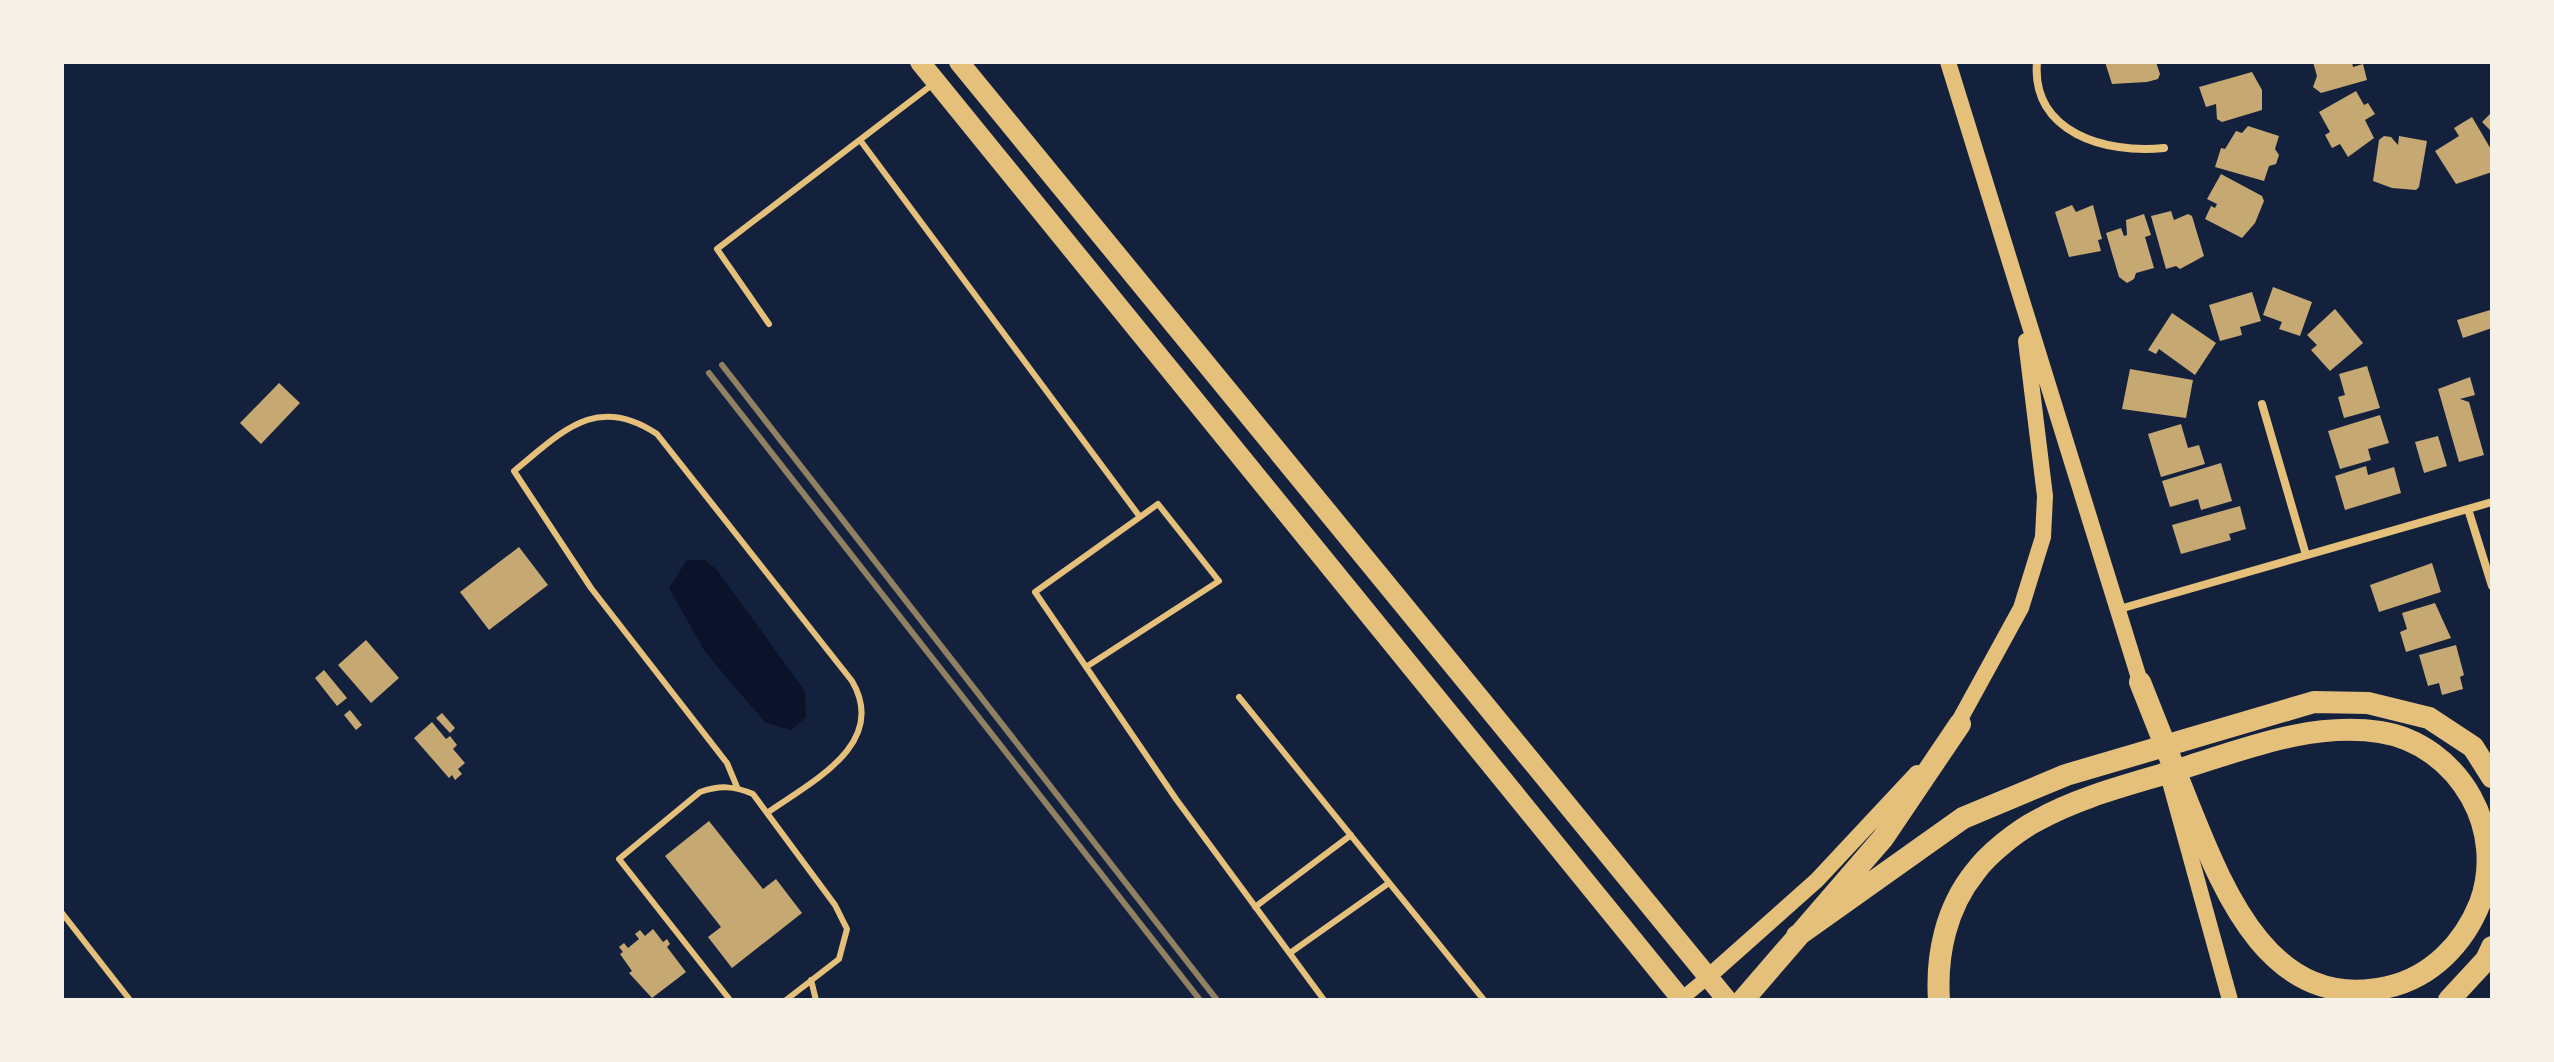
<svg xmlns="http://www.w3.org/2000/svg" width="2554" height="1062" font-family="'DM Sans',sans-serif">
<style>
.water{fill:#0b132b}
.building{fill:#c6a872}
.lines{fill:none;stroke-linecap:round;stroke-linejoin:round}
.service{stroke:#e5c07b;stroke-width:6}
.minor{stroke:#e5c07b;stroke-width:8}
.tertiary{stroke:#e5c07b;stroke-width:14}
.secondary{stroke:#e5c07b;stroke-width:16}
.primary{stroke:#e5c07b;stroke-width:20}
.motorway{stroke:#e5c07b;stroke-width:22}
.rail{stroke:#918062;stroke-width:6}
</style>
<rect width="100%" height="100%" fill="#14213d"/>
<path class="water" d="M687,560H705L717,570L805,691L806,717L791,730L766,723L730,682L704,650L669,588Z"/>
<path class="building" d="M2105,62H2156L2160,74L2158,79L2147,82L2112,84Z
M2313,62H2352L2353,67L2363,64L2367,80L2321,93L2313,87L2317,76Z
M2252,72L2262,90V110L2222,122L2217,119L2216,104L2206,107L2199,87Z
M2356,91L2364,105L2368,103L2375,114L2365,120L2374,138L2348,157L2340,144L2332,148L2325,135L2330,132L2319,112Z
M2492,112V132L2482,122Z
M2472,117L2492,151V172L2456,184L2435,151L2459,136L2454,128Z
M2248,126L2279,136L2275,149L2279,155L2276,164L2269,166L2264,181L2215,167L2221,148L2225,149L2236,131L2242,133Z
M2384,136L2391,137L2398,145L2399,136L2427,141L2419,187L2416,190L2392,188L2373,181L2379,140Z
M2221,174L2262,196L2264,201L2255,223L2242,238L2205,219L2211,206L2215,208L2217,204L2207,199Z
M2072,205L2076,212L2093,205L2102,239L2098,240L2101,251L2069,257L2055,212Z
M2171,211L2174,220L2188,214L2192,216L2204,256L2180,269L2176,266L2166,269L2151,216Z
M2144,214L2151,235L2145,237L2154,268L2136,273L2134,279L2127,283L2119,277L2106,233L2121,228L2124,236L2127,235L2126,220Z
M2273,287L2312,302L2300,336L2279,329L2282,322L2263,315Z
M2252,292L2261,321L2240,327L2242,335L2220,341L2209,305Z
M2335,309L2363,343L2330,371L2311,350L2317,345L2307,335Z
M2490,310L2492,328L2463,338L2457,320Z
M2172,313L2216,343L2195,375L2159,349L2156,354L2148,350Z
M2367,366L2380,408L2344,418L2338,397L2345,395L2339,374Z
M2130,369L2193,380L2186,418L2122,409Z
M2470,377L2475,395L2460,399L2469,402L2484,455L2459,462L2438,389Z
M279,383L300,403L261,444L240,423Z
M2380,415L2389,443L2368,449L2371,460L2340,469L2328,431Z
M2181,424L2188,448L2199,445L2205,464L2161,477L2148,434Z
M2438,436L2447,466L2424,473L2415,442Z
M2221,463L2232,501L2201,510L2198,499L2170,507L2162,481Z
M2366,466L2368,475L2394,467L2401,493L2345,510L2335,476Z
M2240,506L2246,529L2229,534L2231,540L2181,554L2172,525Z
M519,547L548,585L489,630L460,592Z
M2432,563L2441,592L2379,612L2370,585Z
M2435,603L2451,638L2406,652L2400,632L2407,629L2402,613Z
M366,640L399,678L371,703L338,665Z
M2456,645L2464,675L2460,677L2463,689L2442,695L2439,683L2428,686L2419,655Z
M324,670L347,698L337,706L315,678Z
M350,710L362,725L356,730L344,715Z
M442,713L455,728L450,733L436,718Z
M432,722L446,739L450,736L457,745L453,749L465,763L458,769L462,774L455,780L452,775L449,778L414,738Z
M709,821L763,889L776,879L802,913L732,968L708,937L721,927L665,856Z
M653,929L663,942L667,939L670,944L667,947L686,972L652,998L629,973L632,971L620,954L623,952L619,947L624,943L628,948L639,939L635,934L640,930L645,936Z"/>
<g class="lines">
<path class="service" d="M860,140L1140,517L1035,592L1176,799L1324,1000
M769,324L717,249L933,84
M1086,667L1219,581L1158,504L1140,517
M1239,697L1484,1000
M737,787L727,763L591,588L514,471C562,432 596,393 657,434L852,681C889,744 811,782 767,813
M1255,907L1351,835
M62,913L130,1000
M1290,953L1389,883
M811,980L816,1000
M730,1000L619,859L700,792C720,785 734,786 753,794L835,905L847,929L839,959L786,1000"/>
<path class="minor" d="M2037,62C2031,133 2106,154 2164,148
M2262,404L2306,555
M2468,509L2492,586
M2116,610L2492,502"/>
<path class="tertiary" d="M1680,1000L1708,977"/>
<path class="secondary" d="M1948,62L2143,691
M1953,732L2021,608L2043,537L2045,496L2026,341
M2170,782L2230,1000
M1708,977L1817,880L1917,773"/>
<path class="primary" d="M920,62L1682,1000
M959,62L1727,1000"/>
<path class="motorway" d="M1797,936L1963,818L2066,775L2314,702L2368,703L2429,718L2473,747L2492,777
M1743,1000L1883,838L1960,724
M1939,1000C1936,955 1946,908 1975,872C1988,854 2018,830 2038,820C2077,798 2124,786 2167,773C2235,753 2307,721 2380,732C2419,738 2452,763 2471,797C2489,829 2493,868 2480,903C2464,943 2432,977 2388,987C2270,1014 2223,890 2188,803C2172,763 2156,723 2140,682
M2449,1000L2486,960L2492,947"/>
<path class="rail" d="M722,365L1217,1000
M709,373L1200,1000"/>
</g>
<rect width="2554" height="1062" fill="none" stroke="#f6f1e7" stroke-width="128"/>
</svg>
